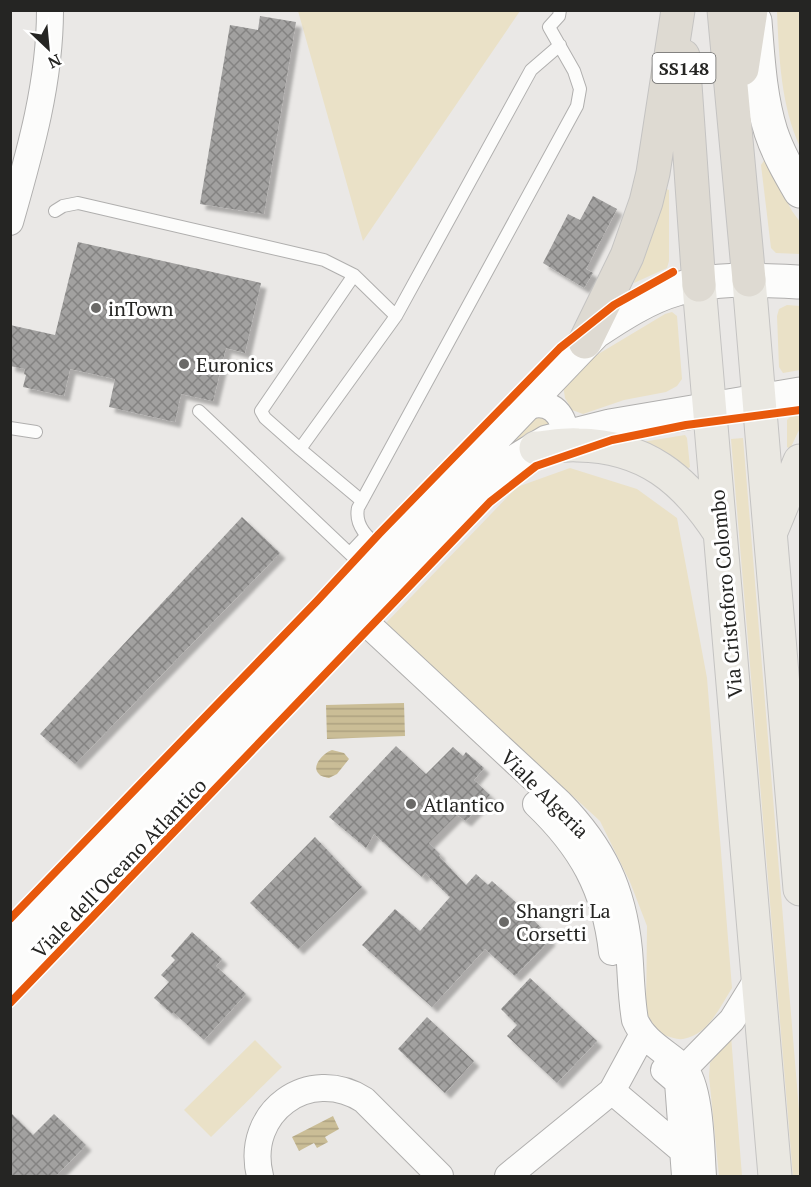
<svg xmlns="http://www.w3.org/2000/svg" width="811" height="1187" font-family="'PT Serif',serif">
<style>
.green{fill:#eae1c7}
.water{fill:url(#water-rules)}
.building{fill:url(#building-cross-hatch);filter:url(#shadow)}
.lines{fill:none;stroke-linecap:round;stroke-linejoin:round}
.lane-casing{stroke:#b0afae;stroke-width:14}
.street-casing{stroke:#b0afae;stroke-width:28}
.secondary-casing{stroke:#b0afae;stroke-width:35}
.primary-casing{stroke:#c4c3c2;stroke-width:35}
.highway-casing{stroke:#c4c3c2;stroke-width:35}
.lane{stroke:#fcfcfb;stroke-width:12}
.street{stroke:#fcfcfb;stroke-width:26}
.secondary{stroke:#fcfcfb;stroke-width:33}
.primary{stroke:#eae8e2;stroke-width:33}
.highway{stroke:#dedad2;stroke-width:33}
.cycleway-casing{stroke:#fff;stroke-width:11}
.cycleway{stroke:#e8590c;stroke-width:8}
.poi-dot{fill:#6a6967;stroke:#fff;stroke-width:2}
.labels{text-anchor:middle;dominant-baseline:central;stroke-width:6;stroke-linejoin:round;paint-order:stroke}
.shield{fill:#fff;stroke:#666665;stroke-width:1.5}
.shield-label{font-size:18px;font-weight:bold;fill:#252523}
.poi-label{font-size:20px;fill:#252523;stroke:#fff;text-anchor:start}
.street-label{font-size:20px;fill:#252523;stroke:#fff}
</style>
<defs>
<pattern id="water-rules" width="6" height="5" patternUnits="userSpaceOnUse" patternTransform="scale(1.5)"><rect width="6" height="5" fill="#cabd96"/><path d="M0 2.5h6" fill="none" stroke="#ada281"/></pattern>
<pattern id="building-cross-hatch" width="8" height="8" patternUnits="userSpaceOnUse" patternTransform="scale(1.5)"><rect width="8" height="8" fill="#a2a1a0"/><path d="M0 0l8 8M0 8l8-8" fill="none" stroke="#848382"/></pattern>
<filter id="shadow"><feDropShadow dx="5.5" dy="5.5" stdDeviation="1.5" flood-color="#0004"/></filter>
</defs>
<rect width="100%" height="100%" fill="#eae8e6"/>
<path class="green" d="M298,11H520L363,241Z
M777,12H800V147C781,105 779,58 777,12Z
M765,159L792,211L800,222V254L776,253L771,248L761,165Z
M664,188L669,190V261L667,268L634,283L636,272Z
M787,305L800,306V370L783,373L779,367L777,316L779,309Z
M672,312L677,316L682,379L677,386L666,392L624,400L583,414L572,410L565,398L563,385L595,356L665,314Z
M537,413L549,420L553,426L485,471Z
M800,415V428L790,449L787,447V420L790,417Z
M685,435L687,438L690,467L687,469L642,442Z
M743,438L800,1122V1176H793L731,439Z
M570,468L637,489L677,518L707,678L732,988C720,1007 708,1035 683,1039C676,1040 666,1035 659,1034L646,1012L647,926L630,882L600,821L385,624L517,487Z
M731,1036L742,1176H719L709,1076L710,1063Z
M255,1040L282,1067L211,1137L184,1110Z"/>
<path class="water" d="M404,703L405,736L327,739L326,705Z
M332,750L344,753L349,759L337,774L329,778C326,777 321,777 319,774C310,766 325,752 332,750Z
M333,1116L339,1129L325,1137L328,1142L317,1148L314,1143L299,1151L292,1137Z"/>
<path class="building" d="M260,16L296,22L264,214L200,204L230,25L258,30Z
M593,196L617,209L586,269L593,273L584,288L543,263L568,214L580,220Z
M78,242L261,283L245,353L226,348L213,401L181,394L175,422L109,407L115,379L70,369L64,396L23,387L26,375L24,374L25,369L10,366V325L55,335Z
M242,517L280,553L75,764L40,734Z
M396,746L426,774L453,747L463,756L466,752L484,768L474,780L490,795L466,821L457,815L429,843L440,854L439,856L466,885L476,874L488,885L492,881L520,906L546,933L550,940L515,976L485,949L432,1007L362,945L395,909L420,931L450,897L425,873L422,877L374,834L366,848L329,817Z
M315,837L362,887L298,949L250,903Z
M192,932L222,959L216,966L246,994L204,1040L173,1012L172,1014L154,998L169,982L161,975L175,960L171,956Z
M530,978L597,1041L557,1083L507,1036L517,1025L501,1009Z
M427,1017L474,1061L445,1093L398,1049Z
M10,1112L33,1135L54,1114L86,1145L56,1176H10Z"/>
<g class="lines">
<g class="lane-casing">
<path id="lane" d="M55,211L63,206L78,203L324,260L354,275L396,316
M199,411L367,570
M10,428L36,432
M300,449L265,418L261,411L354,275
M362,501L300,449L396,316L531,70L560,45
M385,552C371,540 354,528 358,508L577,106L580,89L574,71L549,27L559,16L560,10
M350,553L366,536"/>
</g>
<g class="street-casing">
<path id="street" d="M10,222C30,152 50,83 50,10
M524,408C548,397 564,412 566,437
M361,618L560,803C603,847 623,889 629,950C631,973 631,997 635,1020C644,1042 667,1052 684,1068C701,1087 701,1150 703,1176
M536,804C581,847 605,889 612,952
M664,1070L678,1082L685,1176
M678,1082L684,1069L732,1020L758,978
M612,1091L643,1034
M260,1176C244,1112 309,1065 364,1100L440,1176
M508,1176L612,1091L682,1150H693"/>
</g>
<g class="secondary-casing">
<path id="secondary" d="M755,21C758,58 760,97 771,132C778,153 789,172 800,191
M10,943L595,332C619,316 648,297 677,289C716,277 760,280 800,282
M10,980L479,493L519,459L547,442L610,426L800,394"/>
</g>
<g class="primary-casing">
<path id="primary" d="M749,280L800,889
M699,285L775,1176
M536,448C550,447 564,444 578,445C645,446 685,479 720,533
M772,529L800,461"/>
</g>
<g class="highway-casing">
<path id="highway" d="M724,10L749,280
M683,56L699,285
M742,69L751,10
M585,342L627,256L646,202L653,173L678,10"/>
</g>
<use href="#lane" class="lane"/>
<use href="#street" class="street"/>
<use href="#secondary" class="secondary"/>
<use href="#primary" class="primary"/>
<use href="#highway" class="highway"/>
<g class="cycleway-casing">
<path id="cycleway" d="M10,919L317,601L379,534L560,348L614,305L673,272
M10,1003L490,502L536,466L612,440L686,425L800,410"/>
</g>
<use href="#cycleway" class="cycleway"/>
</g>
<g class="poi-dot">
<circle cx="96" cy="308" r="6"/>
<circle cx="184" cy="364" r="6"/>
<circle cx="411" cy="804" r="6"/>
<circle cx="504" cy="922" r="6"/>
</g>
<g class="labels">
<rect class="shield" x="652.5" y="53" width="63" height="30" rx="4.5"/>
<g class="shield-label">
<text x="684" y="68">SS148</text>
</g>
<g class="poi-label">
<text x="108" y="308">inTown</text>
<text x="196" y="364">Euronics</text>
<text x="423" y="804">Atlantico</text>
<text x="516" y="910">Shangri La<tspan x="516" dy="23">Corsetti</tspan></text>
</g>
<g class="street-label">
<text transform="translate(726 594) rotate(-95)">Via Cristoforo Colombo</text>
<text transform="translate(545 794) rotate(45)">Viale Algeria</text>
<text transform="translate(119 868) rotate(-46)">Viale dell'Oceano Atlantico</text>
</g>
</g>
<rect width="811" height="1187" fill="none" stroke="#252523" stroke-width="24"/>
<g transform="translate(48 48) rotate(154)" stroke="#ffffff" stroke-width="4.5" paint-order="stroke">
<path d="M0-4.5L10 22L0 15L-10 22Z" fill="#252523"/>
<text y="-9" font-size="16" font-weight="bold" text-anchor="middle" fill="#252523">N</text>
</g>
</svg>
